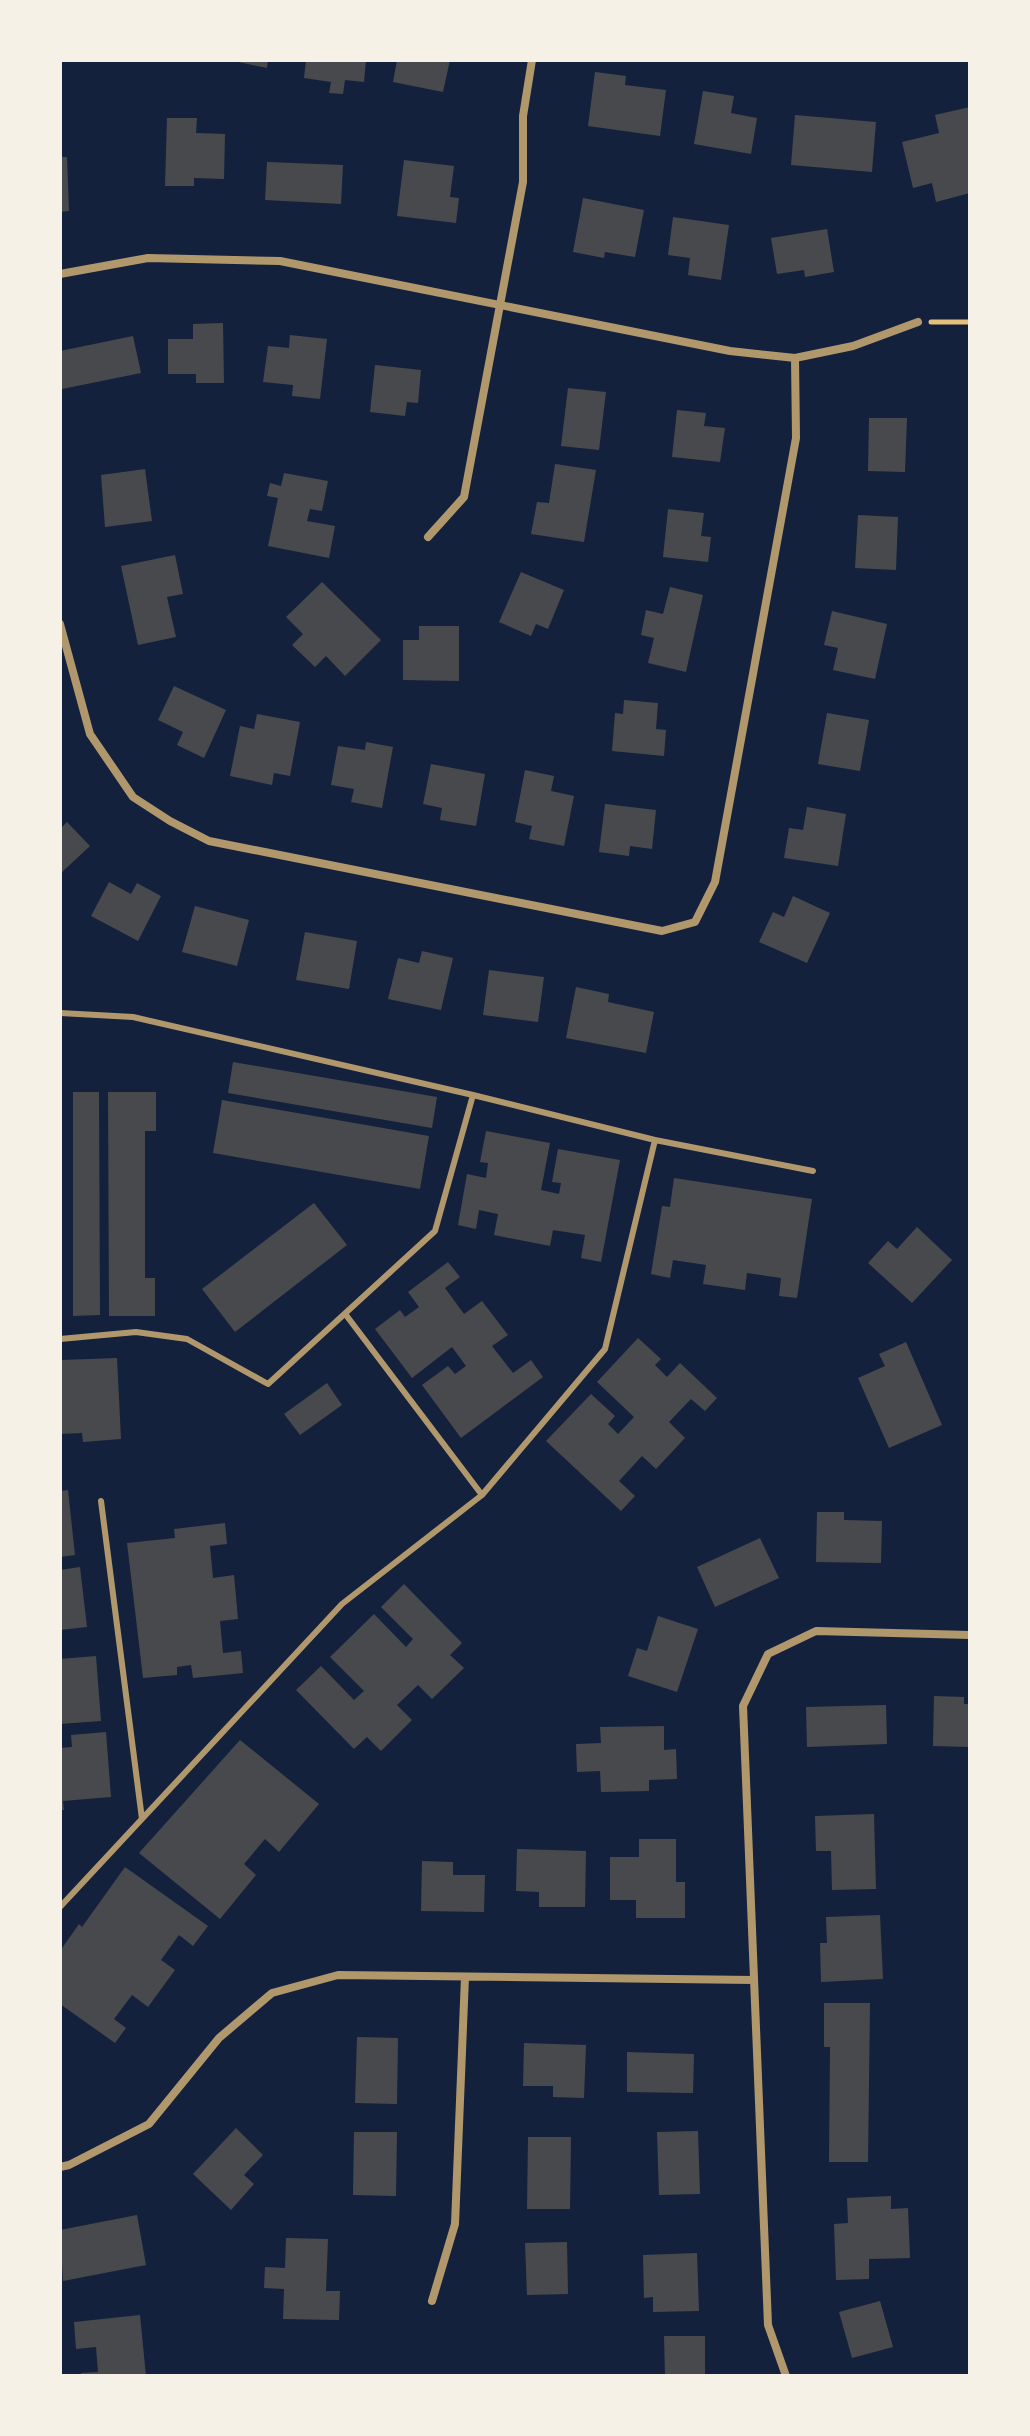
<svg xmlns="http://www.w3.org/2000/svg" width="1030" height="2436" font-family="'Space Grotesk',sans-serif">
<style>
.building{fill:#48494c}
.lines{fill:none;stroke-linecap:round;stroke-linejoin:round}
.path{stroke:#e5c07b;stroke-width:5}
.service{stroke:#b1986c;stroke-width:6}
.minor{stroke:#b1986c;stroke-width:8}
</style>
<rect width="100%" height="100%" fill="#14213d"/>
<path class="building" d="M229,60H268L267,68Z
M306,60H366L364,82L345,80L343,94L329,93L331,82L304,78Z
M397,60H450L443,92L393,82Z
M595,72L626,76L625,85L666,90L660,136L588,126Z
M703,91L734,96L731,113L757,118L751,154L694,144Z
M970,107V193L936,202L932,183L913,188L902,142L939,133L935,115Z
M795,115L876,122L872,172L791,165Z
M167,118H197L196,133L225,134L224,179L194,178V186H165Z
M60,157H67L69,211L60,212Z
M404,160L454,166L450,197L459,198L456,223L397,216Z
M267,162L343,165L341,204L265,200Z
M583,198L644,210L635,257L605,252L604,258L573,252Z
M673,217L729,225L721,280L688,275L690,258L668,255Z
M827,229L834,272L805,277L804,270L777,274L771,238Z
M223,323L224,383H196V374H168V339H193V324Z
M290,335L327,339L320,399L292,396L293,385L263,382L268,346L289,348Z
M133,336L141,373L62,389L60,351Z
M375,365L421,370L418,403L407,402L405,416L370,412Z
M568,388L606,392L599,450L561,446Z
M677,410L706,413L704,426L725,428L720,462L672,457Z
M869,418H907L905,472L868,471Z
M555,464L596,470L584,542L531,534L537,502L549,503Z
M145,469L152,521L105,527L101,475Z
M284,473L328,481L322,511L310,509L307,521L335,526L329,558L268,546L278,498L267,496L270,483L281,486Z
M668,509L704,513L701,536L711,537L708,562L663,557Z
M858,515L898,517L896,570L855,568Z
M175,555L183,594L167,597L176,637L138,645L121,566Z
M521,572L564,590L548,629L536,624L531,636L499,622Z
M322,582L381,640L345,676L326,656L315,667L292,645L303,634L286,617Z
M670,587L703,595L686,672L648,663L654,638L641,635L646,610L663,614Z
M832,611L887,624L875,679L833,670L838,648L824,645Z
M419,626H459V681L403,680V640H419Z
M174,686L226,710L204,758L177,745L183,732L158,720Z
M624,700L658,703L656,729L666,730L664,756L612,751L615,713L623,714Z
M827,713L869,720L860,771L818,764Z
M257,714L300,722L290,776L274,773L272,785L230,776L240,726L254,729Z
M366,742L393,747L382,808L351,802L354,789L331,785L338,746L365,750Z
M431,764L485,774L476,826L440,820L442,808L423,804Z
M525,770L554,776L551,791L574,796L564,846L529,839L532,826L515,822Z
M605,804L656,810L652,849L630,846L629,856L599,852Z
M807,807L846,814L838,866L784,858L789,828L803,830Z
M67,822L90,846L60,874V829Z
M109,882L131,894L137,883L161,896L138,941L91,916Z
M793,896L830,913L807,963L759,942L773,912L784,917Z
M195,906L249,920L237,966L182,952Z
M305,932L357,941L349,989L296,980Z
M422,951L453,958L441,1010L388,999L398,958L419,963Z
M489,970L544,977L538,1022L483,1015Z
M576,987L609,994L608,1002L654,1012L646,1053L566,1038Z
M233,1062L437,1097L432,1128L228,1093Z
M73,1092H99L100,1315L73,1316Z
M108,1092H156V1131H145V1278H155V1316H109Z
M222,1100L429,1136L420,1189L213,1153Z
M486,1131L550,1143L541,1190L559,1194L561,1183L552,1182L558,1149L620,1160L601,1262L581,1258L585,1235L553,1230L550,1246L494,1235L498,1214L479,1210L476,1229L458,1225L467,1174L486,1178L488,1163L480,1162Z
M674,1178L812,1199L797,1298L779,1296L781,1278L747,1273L745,1290L703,1284L706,1265L673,1260L670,1278L651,1274L662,1206L670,1207Z
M314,1203L347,1245L235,1332L202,1289Z
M917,1227L952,1260L912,1303L868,1263L888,1241L897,1249Z
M448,1262L460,1277L445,1288L464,1314L482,1301L508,1335L492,1346L513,1373L531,1360L543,1377L461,1438L422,1385L448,1366L455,1374L466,1366L452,1347L412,1378L375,1329L400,1310L405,1317L419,1307L408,1292Z
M638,1338L661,1359L655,1365L667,1377L680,1363L717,1398L705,1411L691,1399L669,1422L685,1438L656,1469L642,1456L619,1481L635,1496L621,1511L546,1441L591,1394L615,1416L608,1424L618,1434L634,1417L597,1382Z
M906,1342L942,1425L889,1448L858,1378L885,1366L879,1354Z
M117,1358L121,1439L83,1442L82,1433L60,1434V1360Z
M327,1383L342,1405L300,1435L284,1414Z
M68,1490L75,1555L60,1557V1491Z
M817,1512H844V1520L882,1521L881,1563L816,1562Z
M225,1523L227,1544L210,1546L213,1578L234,1575L238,1619L220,1621L223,1653L241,1651L243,1673L193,1678L191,1665L177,1667V1675L143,1678L127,1543L175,1538L174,1529Z
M760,1538L779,1578L715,1607L697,1567Z
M80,1567L87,1627L60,1630V1570Z
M404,1584L462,1643L450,1655L464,1668L432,1699L418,1685L397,1705L412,1720L381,1751L367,1737L354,1749L296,1690L321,1666L354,1700L364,1691L330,1657L374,1614L406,1647L413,1639L381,1607Z
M658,1616L698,1629L677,1692L628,1676L637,1648L647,1651Z
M96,1656L101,1721L60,1724V1659Z
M934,1696L964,1697V1704H970V1747L933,1746Z
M886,1705L887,1744L807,1747L806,1707Z
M664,1726V1750L676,1749L677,1779L649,1780V1791L601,1792L600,1771L577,1772L576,1744L601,1743L600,1727Z
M106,1732L111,1797L63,1801L64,1810H60V1748L72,1747L71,1735Z
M240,1740L319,1804L279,1852L265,1839L244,1864L256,1875L220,1919L139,1853Z
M874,1814L876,1889L832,1890L831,1851H816L815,1816Z
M639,1839H676V1882H685V1918H636V1900H610V1857H639Z
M517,1849L586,1851L585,1907H539V1892L516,1891Z
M422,1861L453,1862V1875H485L484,1912L421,1911Z
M125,1867L208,1926L193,1946L179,1935L161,1960L175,1970L148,2007L132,1995L114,2019L126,2028L115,2043L60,2004V1951L79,1924L82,1927Z
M880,1915L883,1979L821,1982L820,1943H827L826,1917Z
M824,2003H870L868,2162H829L830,2047H824Z
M357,2037L398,2038L397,2104L355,2103Z
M524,2043L586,2045L584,2098L553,2097V2086H523Z
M627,2052L694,2054L693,2093L627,2092Z
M236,2128L263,2155L244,2175L254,2184L231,2210L193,2174Z
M698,2131L700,2194L659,2195L657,2132Z
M354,2132H397L396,2196L353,2195Z
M528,2137H571L570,2209H527Z
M891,2196V2209L908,2208L910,2258L869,2259V2279L836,2280L834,2224L848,2223L847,2198Z
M137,2215L146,2265L63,2281L60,2230Z
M286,2238L328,2239L326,2291H340L339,2320L283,2319L284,2289L264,2288L265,2267L285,2268Z
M567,2242L568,2294L527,2295L525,2243Z
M697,2253L699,2311L653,2312V2297L644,2298L643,2255Z
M880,2301L893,2347L852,2358L839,2312Z
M140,2315L146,2376H81V2373L98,2372L96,2347L76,2349L74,2322Z
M664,2336H705V2376H665Z"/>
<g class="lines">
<path class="path" d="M931,322H970"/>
<path class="service" d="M60,1013L133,1017L473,1095L655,1140L813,1171
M346,1315L482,1495
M60,1339L136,1332L187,1339L268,1384L435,1231L473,1095
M101,1501L142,1819
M60,1907L342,1604L482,1495L605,1349L655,1140"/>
<path class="minor" d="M60,274L148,258L280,261L730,351L795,358L853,346L918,322
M428,537L464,497L523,182V116L532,60
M60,624L90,734L133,797L170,821L209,841L662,931L695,922L715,882L796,438L795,358
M60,2167L69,2165L149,2124L219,2038L272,1993L338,1975L754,1980
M432,2301L455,2224L465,1977
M786,2376L768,2325L743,1706L768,1654L816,1631L970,1635"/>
</g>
<rect width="1030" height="2436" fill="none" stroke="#f6f1e7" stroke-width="124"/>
</svg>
